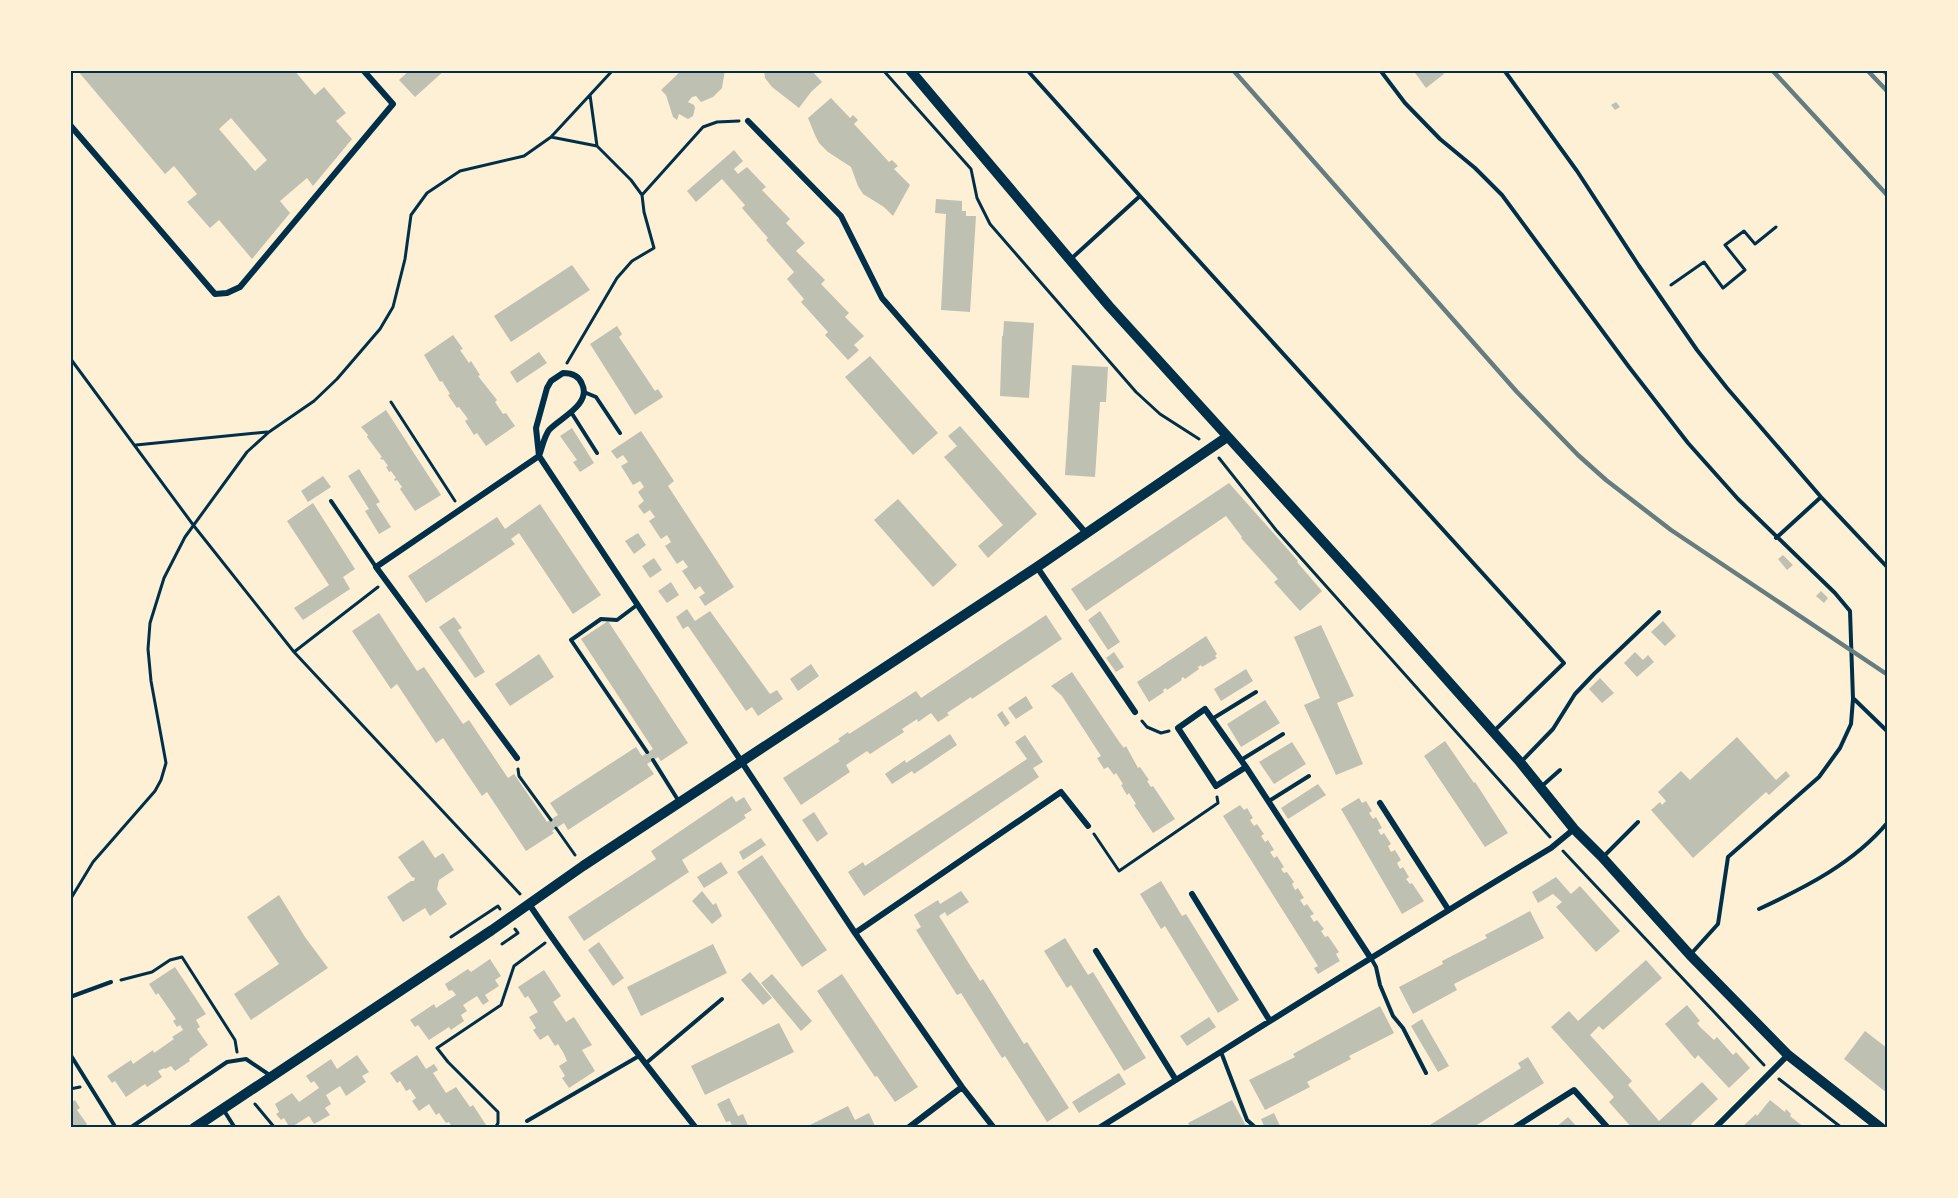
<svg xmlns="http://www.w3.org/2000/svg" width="1958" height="1198" font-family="'Nunito Sans',sans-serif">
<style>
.building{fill:#bec0b2;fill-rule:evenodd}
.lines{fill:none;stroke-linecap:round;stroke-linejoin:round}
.path{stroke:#003049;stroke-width:3}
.service{stroke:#003049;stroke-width:4}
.minor{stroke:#003049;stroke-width:6}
.tertiary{stroke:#003049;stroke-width:10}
.rail{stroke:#657d81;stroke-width:4.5}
.neatline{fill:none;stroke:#003049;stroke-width:2}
</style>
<rect width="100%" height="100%" fill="#fdf0d5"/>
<path class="building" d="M77,70H294L315,95L324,87L346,113L336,121L352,139L313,186L307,178L280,201L290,213L252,259L219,220L210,228L187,202L197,194L174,166L165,174ZM231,118L267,160L255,171L219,129Z
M410,70H445L415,97L399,80Z
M682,70H725L722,88L713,97L701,102L696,96L692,97L688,102L694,105L695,108L693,116L688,119L679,114L677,120L673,117L666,95L661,90Z
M764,70H811L822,82L811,92L799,108L772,87L765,78Z
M1413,70H1441L1444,74L1426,88Z
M831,98L850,118L853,115L858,120L854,124L889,162L892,160L898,166L894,169L910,185L893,216L884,207L863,194L858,186L851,167L828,152L819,143L815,135L808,118Z
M1616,102L1620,107L1615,110L1611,105Z
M734,150L743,161L734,169L738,174L747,167L766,187L762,190L790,219L786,223L805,243L796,251L825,280L821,284L849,313L845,317L864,336L854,345L859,350L848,360L825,335L828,332L801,302L804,299L787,279L794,272L766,240L768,238L742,208L745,205L722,179L696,202L687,191Z
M936,199L962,201V211H966V216H976L970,312L941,310L946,214L935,213Z
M572,265L590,290L511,342L494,316Z
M1004,321L1034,323L1029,398L1000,396L1002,336H1003Z
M617,326L622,334L619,337L655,391L658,389L663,397L635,415L590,344Z
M453,335L463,349L460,350L469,363L471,361L480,375L478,376L497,400L495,402L503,414L506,413L515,426L486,446L477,433L474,435L465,421L468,419L459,407L457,408L448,395L450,394L442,381L440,382L424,355Z
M539,352L547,363L517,383L510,372Z
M870,356L938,433L913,455L845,377Z
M1072,365L1108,367L1106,402H1100L1095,477L1065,475Z
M386,410L441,495L415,511L400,489L402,487L397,480L395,481L394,479L396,478L391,471L389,472L388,470L386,467L388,466L383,459L382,460L380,458L382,457L367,437L368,435L361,427Z
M960,426L1037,514L988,558L978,546L1003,525L944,457L957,446L948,436Z
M572,428L594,463L580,472L573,462L577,460L560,436Z
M641,431L674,481L668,486L734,587L705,606L699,597L705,593L702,589L700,586L695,590L682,571L688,567L683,560L677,564L665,546L671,542L667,535L661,539L649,521L655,517L650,510L644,514L638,506L644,501L638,492L644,487L640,481L633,485L621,466L628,462L623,455L617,459L611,451Z
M359,469L380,502L376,504L391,527L379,534L365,511L369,509L348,476Z
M323,476L331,487L308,502L301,491Z
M1229,483L1298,561L1297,562L1322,591L1300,611L1274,582L1278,579L1241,538L1242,537L1226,516L1086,611L1071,589Z
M898,499L957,565L933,587L874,520Z
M313,503L355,569L343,577L350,589L303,620L294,608L329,585L287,521Z
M540,504L601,595L573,614L519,533L511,539L515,544L426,603L408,576L497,517L505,529Z
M638,533L646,545L634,554L625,541Z
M1783,555L1793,565L1787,570L1778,559Z
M654,558L662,570L650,578L642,566Z
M671,582L679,595L667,603L658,591Z
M1821,591L1828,598L1824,603L1816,596Z
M687,609L695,621L710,611L770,694L777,690L783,699L758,716L752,707L746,711L688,626L683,629L676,617Z
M1100,611L1120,642L1108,650L1088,620Z
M379,613L417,671L424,667L463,724L469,720L508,778L514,774L547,822L558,815L550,803L636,747L642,756L653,749L581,639L608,621L688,743L661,761L658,757L647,764L654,774L568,830L564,823L552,831L554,833L526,851L487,792L482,796L443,738L436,743L397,684L391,689L352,631Z
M1046,615L1062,639L972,699L971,697L947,713L949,715L938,722L931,713L918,722L917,719L902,729L904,732L870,754L867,751L846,765L850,772L801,805L783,778L840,741L838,739L848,732L849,734L916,691L921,698Z
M454,617L462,628L458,630L485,672L475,678L439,627Z
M1663,621L1676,636L1665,646L1651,632Z
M1321,625L1354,696L1337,703L1363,764L1336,775L1304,705L1320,698L1294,637Z
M1206,636L1217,654L1215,656L1217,658L1202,667L1201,665L1198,667L1199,669L1185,679L1183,677L1181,679L1182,680L1167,690L1166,688L1163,690L1164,692L1149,702L1137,682Z
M1114,652L1124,667L1116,672L1106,658Z
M1635,652L1643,660L1648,655L1654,662L1637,677L1624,663Z
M539,654L554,677L510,706L495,684Z
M811,664L819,676L798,691L790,679Z
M1246,669L1253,681L1221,701L1214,689Z
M1072,672L1120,743L1124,748L1126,746L1138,768L1140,767L1149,780L1147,781L1151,787L1153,786L1175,819L1153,833L1134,805L1136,804L1129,793L1127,795L1121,785L1123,784L1116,773L1114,775L1108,767L1104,769L1097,758L1101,756L1062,696L1051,686Z
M1600,678L1614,693L1602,703L1589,689Z
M1026,696L1033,708L1016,719L1008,708Z
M1265,700L1280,723L1241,747L1227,724Z
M1002,711L1010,723L1005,727L997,715Z
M950,734L957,745L914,774L912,771L892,784L885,774L905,760L906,763Z
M1025,735L1043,762L1033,768L1039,777L864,896L848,872L863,862L865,866L1027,759L1015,742Z
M1737,737L1776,780L1786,771L1790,776L1769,795L1766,792L1693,858L1651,810L1660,802L1662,805L1666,801L1658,792L1681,771L1690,780Z
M1445,741L1474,783L1475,782L1508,833L1485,847L1424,756Z
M1292,742L1306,764L1274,784L1259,762Z
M1318,784L1326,795L1288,819L1281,808Z
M732,796L736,802L744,797L752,810L744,815L746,818L682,860L689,872L584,941L568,917L656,859L651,851Z
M1359,798L1362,803L1366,801L1372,811L1369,813L1373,819L1376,817L1382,828L1378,830L1381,835L1384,833L1391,844L1388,846L1391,852L1395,850L1401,860L1397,863L1400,869L1403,867L1409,877L1406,879L1410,884L1412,883L1424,901L1402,914L1341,809Z
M1240,805L1244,810L1247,808L1253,818L1250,820L1254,826L1257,824L1264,834L1261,836L1265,842L1268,840L1274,850L1270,852L1274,858L1277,856L1284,867L1281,869L1284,873L1287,872L1294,882L1292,884L1295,890L1298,888L1304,898L1300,900L1304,906L1307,904L1314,914L1310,916L1314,922L1317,920L1324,929L1321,931L1325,937L1328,936L1339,952L1336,954L1340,961L1318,974L1314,968L1318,966L1223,816Z
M814,812L828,834L817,842L802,820Z
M761,838L766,845L743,860L739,852Z
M423,840L435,858L443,853L454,870L439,880L437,889L447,904L430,916L425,908L403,922L387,897L411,881H414L415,878L412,877L398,857Z
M762,855L827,950L802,967L737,872Z
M721,862L728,873L704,888L697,877Z
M1556,877L1571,894L1580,886L1620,931L1596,952L1556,907L1562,902L1553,894L1538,903L1532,892Z
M1161,881L1182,916L1186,914L1239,1000L1218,1013L1165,926L1161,929L1140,894Z
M702,891L713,905L716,903L722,916L712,924L692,901Z
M961,891L969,902L947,916L945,912L939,916L980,981L983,979L1024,1044L1027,1042L1069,1108L1047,1122L1005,1056L1002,1058L961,993L957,995L916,930L921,927L914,915L938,900L940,904Z
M279,895L305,937L328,968L251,1020L234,994L279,964L247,917Z
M1530,911L1544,938L1454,984L1457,990L1413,1014L1399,987L1443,964L1442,961L1487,938L1485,935Z
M1065,938L1088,975L1093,972L1146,1058L1124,1071L1071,985L1067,988L1044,951Z
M599,942L624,978L613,986L588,950Z
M713,944L727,973L641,1016L627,987Z
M490,959L501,976L495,980L499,986L485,995L489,1001L483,1005L477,996L463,1005L467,1011L461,1015L464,1021L451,1030L449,1027L429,1040L418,1025L415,1027L410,1020L434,1004L436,1008L456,995L452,990L449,991L445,984L468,969L471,972Z
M1646,960L1662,978L1603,1030L1599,1026L1590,1035L1632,1081L1628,1085L1659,1121L1702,1082L1718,1099L1691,1124L1693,1126L1691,1128H1632L1609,1102L1614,1097L1551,1027L1569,1011L1578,1021Z
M175,967L206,1014L196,1020L200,1027L197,1029L208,1045L189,1059L190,1061L175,1071L171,1066L165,1069L164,1068L158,1071L162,1077L147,1087L145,1084L126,1097L115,1081L112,1083L107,1076L131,1060L133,1064L153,1050L154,1053L174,1039L172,1037L183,1030L180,1025L177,1027L173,1021L176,1019L158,993L156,995L149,984Z
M544,970L561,996L553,1002L566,1022L574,1017L592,1045L582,1050L595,1071L569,1088L562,1078L565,1076L559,1066L567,1061L564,1054L558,1044L555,1046L548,1035L540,1040L533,1030L536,1028L529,1017L538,1012L528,996L525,998L518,987Z
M750,972L772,998L763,1005L741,980Z
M772,974L812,1021L801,1031L761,983Z
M842,974L918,1087L895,1102L877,1076L875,1077L817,991Z
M1687,1005L1700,1021L1697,1023L1700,1027L1714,1040L1717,1037L1733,1055L1736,1052L1750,1068L1729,1088L1698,1055L1695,1059L1665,1024Z
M1380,1006L1394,1033L1349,1056L1351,1059L1307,1082L1310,1087L1265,1110L1249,1080L1295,1057L1293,1054Z
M1209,1017L1216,1027L1187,1046L1180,1036Z
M1422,1019L1449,1066L1438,1072L1411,1026Z
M779,1023L794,1052L705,1095L691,1066Z
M1865,1031L1887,1048V1093L1844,1059Z
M357,1055L369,1072L362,1076L366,1082L346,1096L340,1086L326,1095L331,1104L325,1108L330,1115L314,1124L309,1116L290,1128L284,1118L281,1120L276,1114L279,1112L275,1104L292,1093L299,1102L319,1088L314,1081L311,1083L306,1076L331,1059L337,1069Z
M417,1055L426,1069L434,1064L438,1070L433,1073L446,1093L456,1087L470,1107L473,1105L486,1125L482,1128H453L449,1122L446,1123L439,1113L436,1115L429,1104L419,1111L412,1101L416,1098L410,1089L406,1091L400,1081L397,1083L390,1073Z
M1528,1057L1544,1083L1472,1128H1425L1521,1068L1518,1063Z
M1119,1073L1126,1084L1079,1113L1072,1102Z
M729,1098L738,1116L743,1114L749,1128H733L730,1121L726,1122L717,1104Z
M75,1100L80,1108L77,1110L87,1124L83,1128H70V1103Z
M1232,1100L1246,1126L1185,1128L1189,1125L1188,1123Z
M1770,1100L1785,1112L1786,1109L1791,1114L1790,1116L1805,1128H1741L1756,1114L1757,1116Z
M848,1106L855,1120L869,1113L875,1126L804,1128Z
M1274,1113L1281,1128H1265L1261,1119Z
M1568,1117L1578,1128H1555Z"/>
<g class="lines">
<path class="path" d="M883,70L971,169L977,198L990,224L1136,392L1160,414L1199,439
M590,95L597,146
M551,137L597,146L631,180L642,195
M1671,285L1704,262L1723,288L1745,270L1725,245L1744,231L1755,244L1776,227
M70,358L194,526L294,652L520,894
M567,363L617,278L632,261L654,248L644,212L642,195L703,127L717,122L739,121
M391,402L455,501
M136,445L267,432
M1219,458L1276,530L1550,837
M294,652L378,587
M1142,721L1147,727L1161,733L1169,731
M518,769L519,776L551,820
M556,828L575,855
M1094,834L1119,871L1218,803L1217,797
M1563,851L1764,1065
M70,900L93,862L155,791L161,780L166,763L151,681L148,649L150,623L164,578L185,537L247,452L269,432L314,401L337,379L380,329L393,307L405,259L411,215L427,193L460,171L524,156L551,137L613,70
M451,937L498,906L500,909
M502,944L518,933L515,929
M121,980L152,972L170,960L182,957L235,1040L237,1052
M1779,1079L1842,1128
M70,1089L80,1087
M255,1104L275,1128
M495,1128L498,1123V1112L448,1062L437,1048L501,1005L514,966L545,943"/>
<path class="service" d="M1027,70L1140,196L1072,258
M1380,70L1405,103L1440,139L1475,168L1502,195L1629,367L1688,443L1738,499L1835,593L1850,611L1853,699L1851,724L1840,748L1819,777L1728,857L1718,924L1690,955
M1504,70L1577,171L1639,266L1697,350L1727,388L1821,497L1888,568
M1140,196L1564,663L1494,731
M584,392L596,397L620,433
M571,412L597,453
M331,501L376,567
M1776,538L1821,497
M637,605L617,620L601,619L571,640L647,752
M1854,699L1888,732
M1212,719L1256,692
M653,760L678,800
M1241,760L1283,734
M1521,762L1553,729L1575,694L1594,674L1659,612
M1542,786L1560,770
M1269,801L1309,776
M1603,857L1638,822
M1759,909C1806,887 1854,863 1888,822
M1371,958L1376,967L1380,985L1393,1016L1403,1028L1426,1073
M70,997L111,982
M1221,1052L1247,1120L1256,1128
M70,1054L116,1128
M645,1064L722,999
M223,1109L235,1128
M527,1121L639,1056
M130,1128L227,1062L246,1059L271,1076"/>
<path class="minor" d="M748,121L841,216L882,298L1086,533
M70,125L215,294L227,293L240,287L393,104L363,70
M563,373C571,373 579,376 582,384C592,404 560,418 549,430C544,437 542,448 539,456L536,428L547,388L551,381Z
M1037,567L1135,712
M517,758L376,567L539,456L855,933L962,1087L994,1128
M1246,767L1216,786L1178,728L1205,709L1246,767L1370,957
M1380,803L1448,909
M1192,894L1270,1021
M529,904C581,981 638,1055 696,1128
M855,933L1061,792L1088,826
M1096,951L1176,1080
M908,1128L962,1087
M1099,1128C1250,1034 1399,939 1551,848L1574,829
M1514,1128L1574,1090L1608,1128
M1715,1128L1788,1055"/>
<path class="tertiary" d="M910,70L1109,306L1377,601L1520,762L1574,829L1602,857L1690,955L1788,1055L1881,1128
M194,1128L492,930L583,866L1037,567L1227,437"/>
<path class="rail" d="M1233,70L1517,392L1578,455L1606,480L1671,530L1888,675
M1772,70L1888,196
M1867,70L1888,92
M1883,70L1888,75"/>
</g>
<rect width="1958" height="1198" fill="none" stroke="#fdf0d5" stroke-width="144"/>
<rect x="72" y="72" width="1814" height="1054" class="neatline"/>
</svg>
